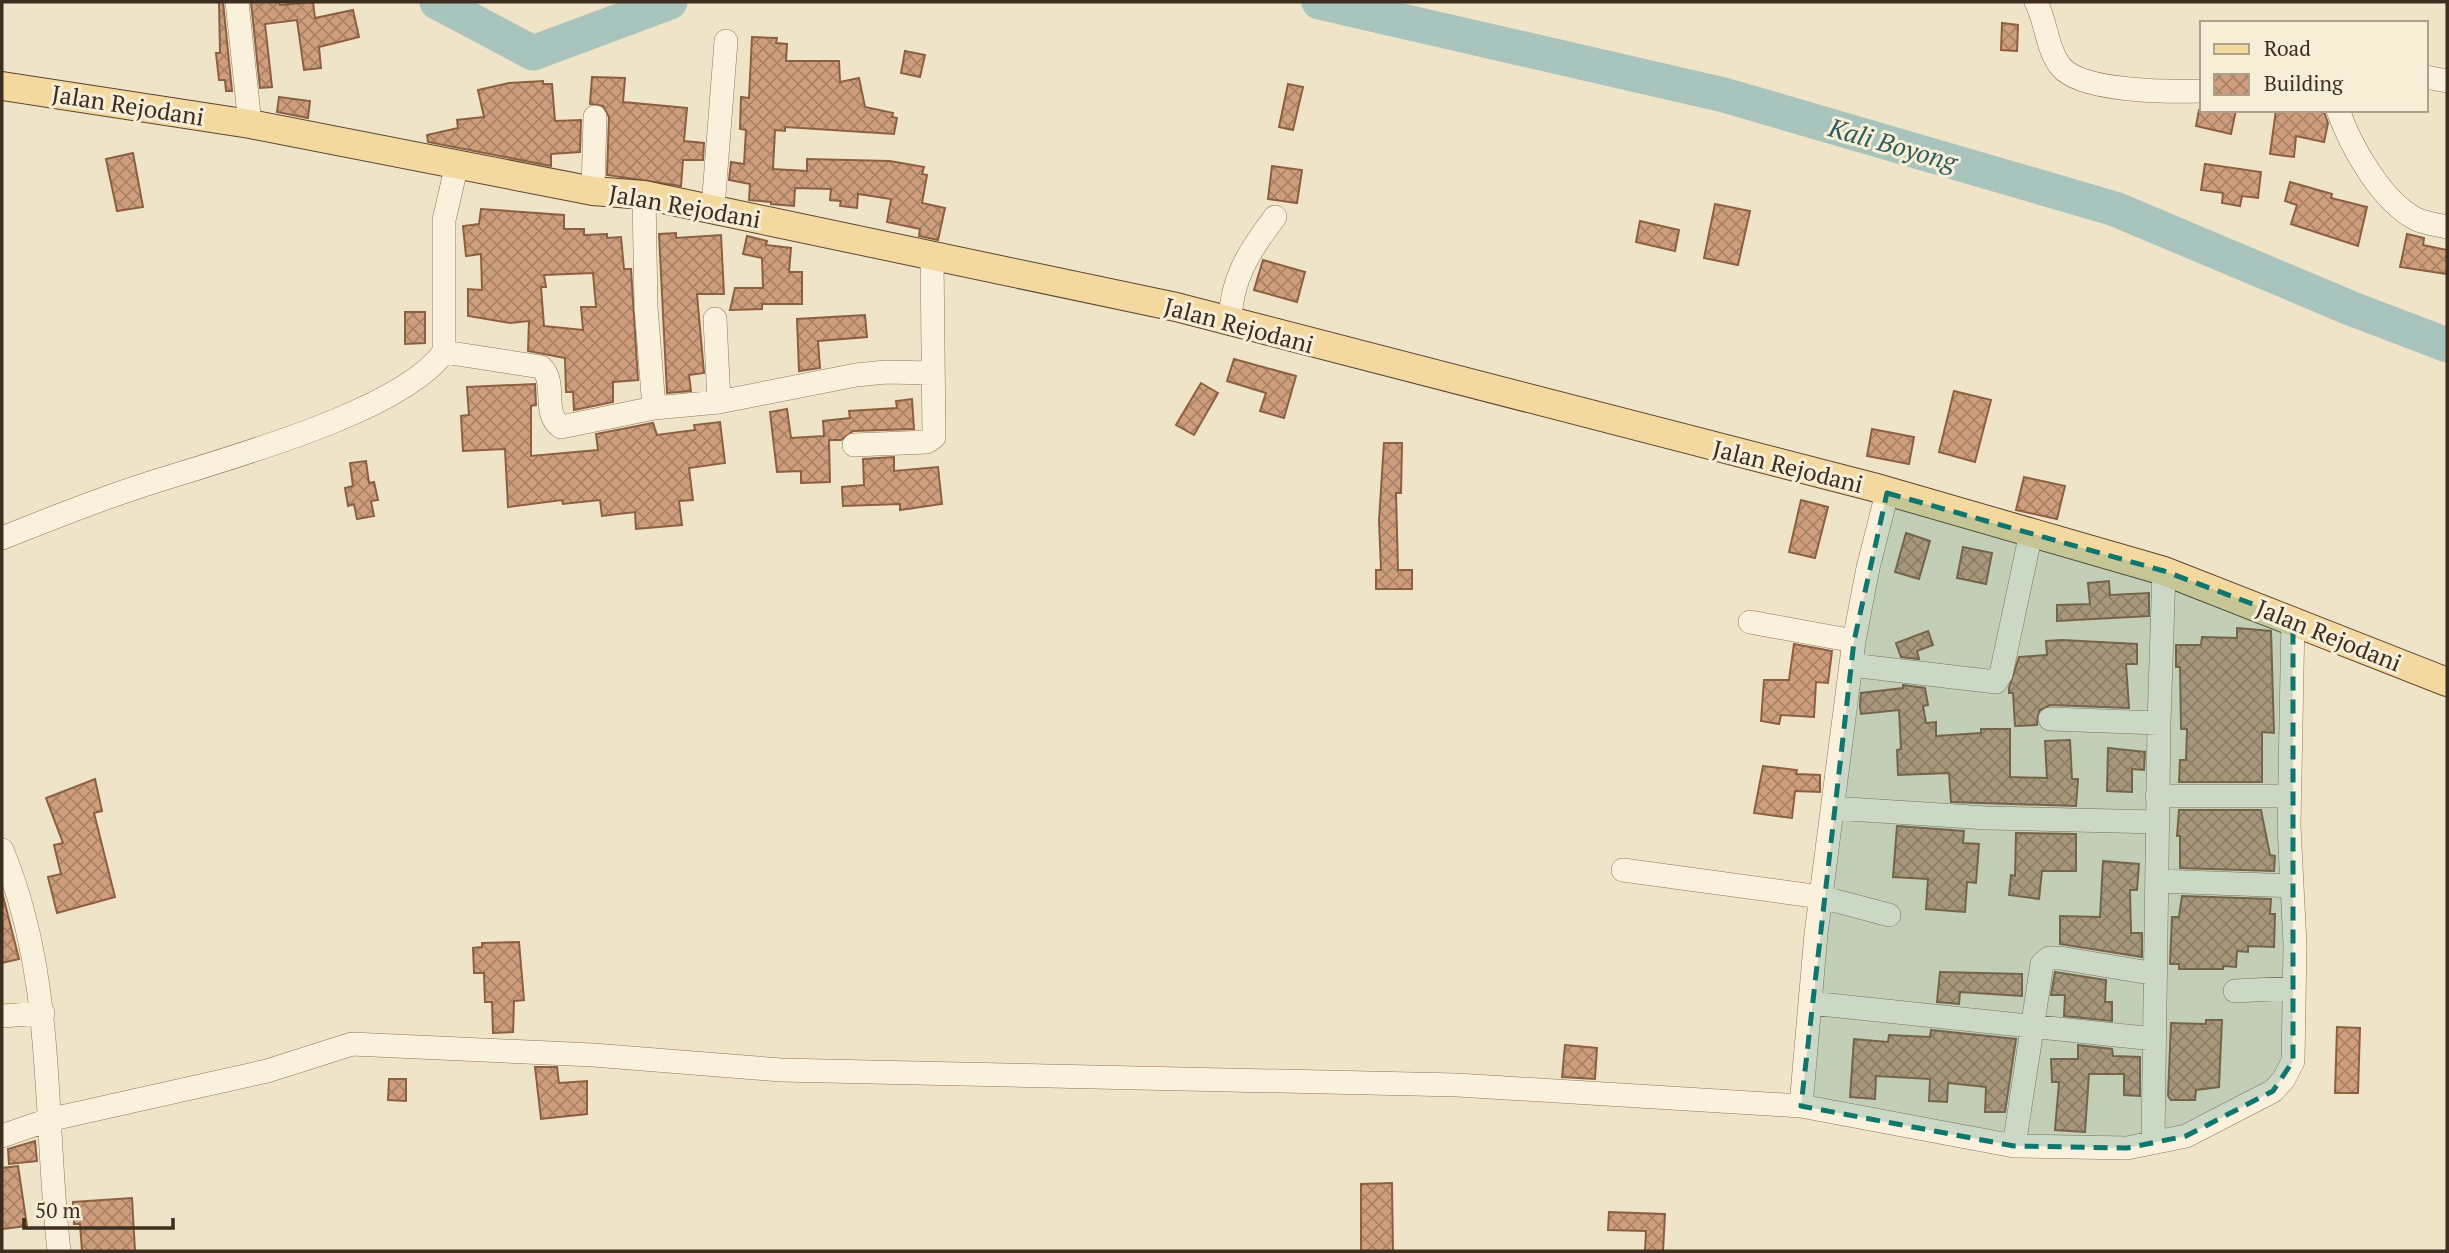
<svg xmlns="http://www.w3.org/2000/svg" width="2449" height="1253" font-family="'PT Serif',serif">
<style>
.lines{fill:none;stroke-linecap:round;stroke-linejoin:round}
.river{stroke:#a9c4bc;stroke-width:35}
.building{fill:url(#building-cross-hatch);stroke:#8d5f41;stroke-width:2;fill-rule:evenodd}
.minor-casing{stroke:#8d765c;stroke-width:24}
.major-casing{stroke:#5b4430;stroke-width:30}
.minor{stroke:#faf1dc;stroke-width:23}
.major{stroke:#f3d9a0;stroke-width:28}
.marked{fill:#0f766e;fill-opacity:0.2;stroke:#0f766e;stroke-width:5;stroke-dasharray:14 9;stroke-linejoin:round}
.labels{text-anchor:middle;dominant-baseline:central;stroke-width:6;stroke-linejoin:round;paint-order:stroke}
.street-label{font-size:24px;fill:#3d2e20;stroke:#f7eed8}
.water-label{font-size:26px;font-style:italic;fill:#2f5d5a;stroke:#f7eed8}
</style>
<defs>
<pattern id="building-cross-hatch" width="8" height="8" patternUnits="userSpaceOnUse" patternTransform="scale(1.75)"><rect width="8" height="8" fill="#cf9f7d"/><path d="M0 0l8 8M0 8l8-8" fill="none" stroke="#a98266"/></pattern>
</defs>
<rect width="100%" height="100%" fill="#f0e4c8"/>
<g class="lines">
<path class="river" d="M437,2L533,53L670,2
M1319,2L1724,95L2115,209L2350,308L2447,345"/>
</g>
<path class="building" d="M219,2H223L232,91H226L225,80H219L216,53H220Z
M251,2H279L280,5L313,2L315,18L353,10L359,37L319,47L321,68L304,70L297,20L265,24L272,87L260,88Z
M2002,23L2018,25L2017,51L2001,50Z
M752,37L777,38L776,43L787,44L786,61H839L840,82L859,78L865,107L893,113L892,117L897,118L894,134L785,127V131L775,130L773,169L807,171V159L890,161L924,167L922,174L927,175L922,203L945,208L938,240L919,236L920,229L887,222L891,199L858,194L857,208L840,206L841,201L830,200L831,189L795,188L794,206L771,204V202L749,200L750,184L729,180L731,162L744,164L746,130L740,129L741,97L749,98Z
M905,51L925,55L920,77L901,73Z
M592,77L625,78L623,102L687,108L684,141L704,143L703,160H683L681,186L607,175L609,117L603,106L590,104Z
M543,81V84H552L555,121L581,120L580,152L551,154V166L428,142L427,135L458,128L457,120L484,117L478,90L509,83Z
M1288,84L1303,87L1293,130L1279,127Z
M279,97L310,101L308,118L277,112Z
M2199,110H2236L2231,134L2196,126Z
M2276,110L2324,112L2328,123L2324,142L2296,136L2294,157L2270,154Z
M133,153L143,207L117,211L106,159Z
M2205,164L2261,172L2258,198L2242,196L2240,206L2222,203L2223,193L2201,190Z
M1272,166L1302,170L1297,203L1268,199Z
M2290,182L2332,194L2331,198L2367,207L2358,246L2291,224L2297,205L2285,201Z
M1715,204L1750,211L1738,265L1704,258Z
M481,209L564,215V229H584V235L607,234V238L621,237L624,269H631L638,380L613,382V402L574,410L573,392H566L565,358L528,351L529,321L510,323L468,316V289L482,290L481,254L466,256L463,226L479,224ZM593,273L596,307H581L583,330L544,326L541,287H546L544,275Z
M1640,221L1679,230L1675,251L1636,242Z
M676,233V238L721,235L724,294H697L704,373L689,375L691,391L667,393L659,234Z
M2407,234L2424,238L2423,245L2447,250V274L2400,267Z
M747,236L767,241L766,245L791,248L789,272H802V304H762V309L730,310L735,288H763L762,258L743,254Z
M1263,260L1305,272L1297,302L1254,290Z
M405,312H425V343L405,344Z
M865,315L867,337L818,341L820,368L799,371L797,319Z
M1234,359L1296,376L1284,418L1260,411L1266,393L1227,381Z
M1201,383L1218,393L1194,435L1176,425Z
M535,384L536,405L531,406V456L598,450L596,434L653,423L657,435L695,430L694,425L720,422L725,463L689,468L693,500L679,501L682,525L636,529L635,512L602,516L600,500L563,504L562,500L508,507L505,449L463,451L461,416L469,415L467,387Z
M1954,391L1991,400L1975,462L1939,452Z
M912,399L914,429L853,431L841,440H829L830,482L801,483V471L777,472L770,412L787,409L791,438L824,436L823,421L850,418L849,411L897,408L896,401Z
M1872,429L1914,437L1909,464L1867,456Z
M1384,443H1402L1401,493H1396L1398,570H1412V589H1376V570H1381L1379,520Z
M894,457V471L938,467L942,504L900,510V504L843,506L842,487L864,485L863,459Z
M366,461L369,483L374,482L378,500L371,501L374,516L357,519L354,504L348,506L345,488L353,486L350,463Z
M2024,477L2065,486L2057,519L2016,510Z
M1801,500L1828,507L1815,558L1789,552Z
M1906,533L1930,541L1919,579L1895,572Z
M1963,547L1992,553L1986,584L1957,578Z
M2109,581L2110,595L2149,593V616L2057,621V605L2090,604L2088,583Z
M2237,628L2271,631L2274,733L2262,732V782H2179L2180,760H2186L2187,729H2181L2180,667H2176V645H2201L2202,637L2237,638Z
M1928,631L1933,645L1917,651L1919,659L1901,657L1896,643Z
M2062,640L2137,644V664H2126L2129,708L2050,705L2039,711L2037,725L2015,726L2013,693H2009V688L2019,657L2047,655L2046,641Z
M1794,644L1832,651L1828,683L1816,682L1814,717L1781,715L1779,724L1761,721L1764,680H1789Z
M1903,685L1925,688L1928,705L1923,706L1926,723L1936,722V736L1981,733V729H2010V777L2047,778L2045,741L2070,740L2072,779H2078L2076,806L1951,802L1949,773L1898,775L1897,750L1901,749L1899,710L1861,714L1860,706L1861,693L1903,688Z
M2108,748L2145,752L2144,770L2132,769V792L2107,791Z
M1763,766L1797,770L1796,774L1820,775V792L1795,791L1792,818L1754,813Z
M95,779L102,811L94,813L115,897L57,913L48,877L61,874L54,845L63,843L46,798Z
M2179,810H2261L2270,855L2275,856L2274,871L2180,868V836H2177Z
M1897,826L1964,831L1963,843L1979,844L1976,883L1967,882L1965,912L1926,909L1928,879L1893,877Z
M2016,833L2076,834V871H2042L2039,899L2009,895L2011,875L2015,876Z
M2103,861L2139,864L2137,890H2130L2131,933H2142V957L2060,944V916L2100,917Z
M2,892L19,959L2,963Z
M2182,896L2271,899L2270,914H2275L2274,947L2248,946V952L2237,951L2236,967L2223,966V969H2179V964H2170L2172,917H2179Z
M519,942L524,1000L514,1001L513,1032L493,1033L492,1002H485L484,973H474L473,948L482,947V943Z
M1940,972L2022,974V996L1960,992L1959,1004L1937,1002Z
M2055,972L2106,980L2105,1002H2112V1021L2064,1016L2065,995H2051Z
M2206,1020H2222L2219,1087L2196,1090L2195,1100H2171L2168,1096L2171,1023L2206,1024Z
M2337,1027L2360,1028L2358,1093H2335Z
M1931,1030L2016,1039L2005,1112H1985L1986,1087L1948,1083L1947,1102L1929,1101L1930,1079L1876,1076L1875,1099L1850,1097L1854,1039L1888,1042L1889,1035L1930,1037Z
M1565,1045L1597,1048L1595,1079L1562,1077Z
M2078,1045L2112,1049L2113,1056L2140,1057V1096L2124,1095V1074H2089L2085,1132L2055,1130L2059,1082H2052L2051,1059H2078Z
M535,1067H557L559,1083L587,1081V1114L541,1119Z
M389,1079H406V1101L388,1100Z
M35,1141L37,1161L9,1164L8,1149Z
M18,1166L27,1226L2,1229V1168Z
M1392,1183L1393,1251H1361V1184Z
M132,1198L135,1251H82L80,1224H74L73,1202Z
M1609,1212L1665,1214L1663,1251H1645L1646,1231L1608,1230Z"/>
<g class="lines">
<g class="minor-casing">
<path id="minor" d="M237,2L250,124
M2036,2C2046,21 2047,50 2061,67C2082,92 2170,92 2202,91
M2426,77L2447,81
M2338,110C2350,145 2381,201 2416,219C2424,223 2438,225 2447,227
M593,191L595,117
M713,208L726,41
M715,319L719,402
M1230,322C1231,279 1249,251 1275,217
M444,352L541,367C558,383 541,413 561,427L654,408L646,307L644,195
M654,408L719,402L856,375L886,372L933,373
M854,445L927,442L934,437L932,256
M1887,493L1868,568L1854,641L1816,934L1801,1106L2014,1146L2127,1148L2186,1136L2273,1091L2284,1079L2293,1061L2295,945L2289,826L2293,619
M2,538C48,520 94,501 141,486C216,461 400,414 444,352V220L457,164
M1750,622L1854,641
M1851,665L1996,682L2001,674L2031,533
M2050,719L2159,723
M2157,796H2290
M1833,808L1987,818L2157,822
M2,850C56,980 43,1114 59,1251
M1623,870L1821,897L1889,915
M2157,881L2292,886
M2235,991L2293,988
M1810,1003L2154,1039
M2,1016L43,1013
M2,1136L48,1120L267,1071L352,1044L593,1055L781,1070L1457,1085L1801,1106
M2153,1143L2159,723L2164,571
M2014,1146L2042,964L2049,958H2060L2156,974"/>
</g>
<g class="major-casing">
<path id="major" d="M2,86L250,124L593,191L644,195L1176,307L1873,487L2164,571L2447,682"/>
</g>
<use href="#minor" class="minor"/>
<use href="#major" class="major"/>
</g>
<path class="marked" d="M1887,493L2164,571L2293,619V1061L2273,1091L2186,1136L2127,1148L2014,1146L1801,1106L1854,641Z"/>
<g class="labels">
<g class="street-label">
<text transform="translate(128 105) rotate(9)">Jalan Rejodani</text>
<text transform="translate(685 206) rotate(10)">Jalan Rejodani</text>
<text transform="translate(1239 325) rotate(15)">Jalan Rejodani</text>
<text transform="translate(1788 466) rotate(14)">Jalan Rejodani</text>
<text transform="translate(2329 635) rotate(22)">Jalan Rejodani</text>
</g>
<g class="water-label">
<text transform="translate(1893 144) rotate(16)">Kali Boyong</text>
</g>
</g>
<rect width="2449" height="1253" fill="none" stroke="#3d2e20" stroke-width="7"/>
<rect x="2200" y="21" width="228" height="91" fill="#f7eed8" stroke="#ada18e" stroke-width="2"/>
<rect x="2214" y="44" width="35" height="10" fill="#f3d9a0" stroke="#ada18e" stroke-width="2"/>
<text x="2264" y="56" font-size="21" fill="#3d2e20">Road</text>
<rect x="2214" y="74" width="35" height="21" fill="url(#building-cross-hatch)" stroke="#ada18e" stroke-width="2"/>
<text x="2264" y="91" font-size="21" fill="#3d2e20">Building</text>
<path d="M24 1218v10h149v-10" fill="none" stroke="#3d2e20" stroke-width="3.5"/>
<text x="35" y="1218" font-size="21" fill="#3d2e20" stroke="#f7eed8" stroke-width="5" paint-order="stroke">50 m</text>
</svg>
